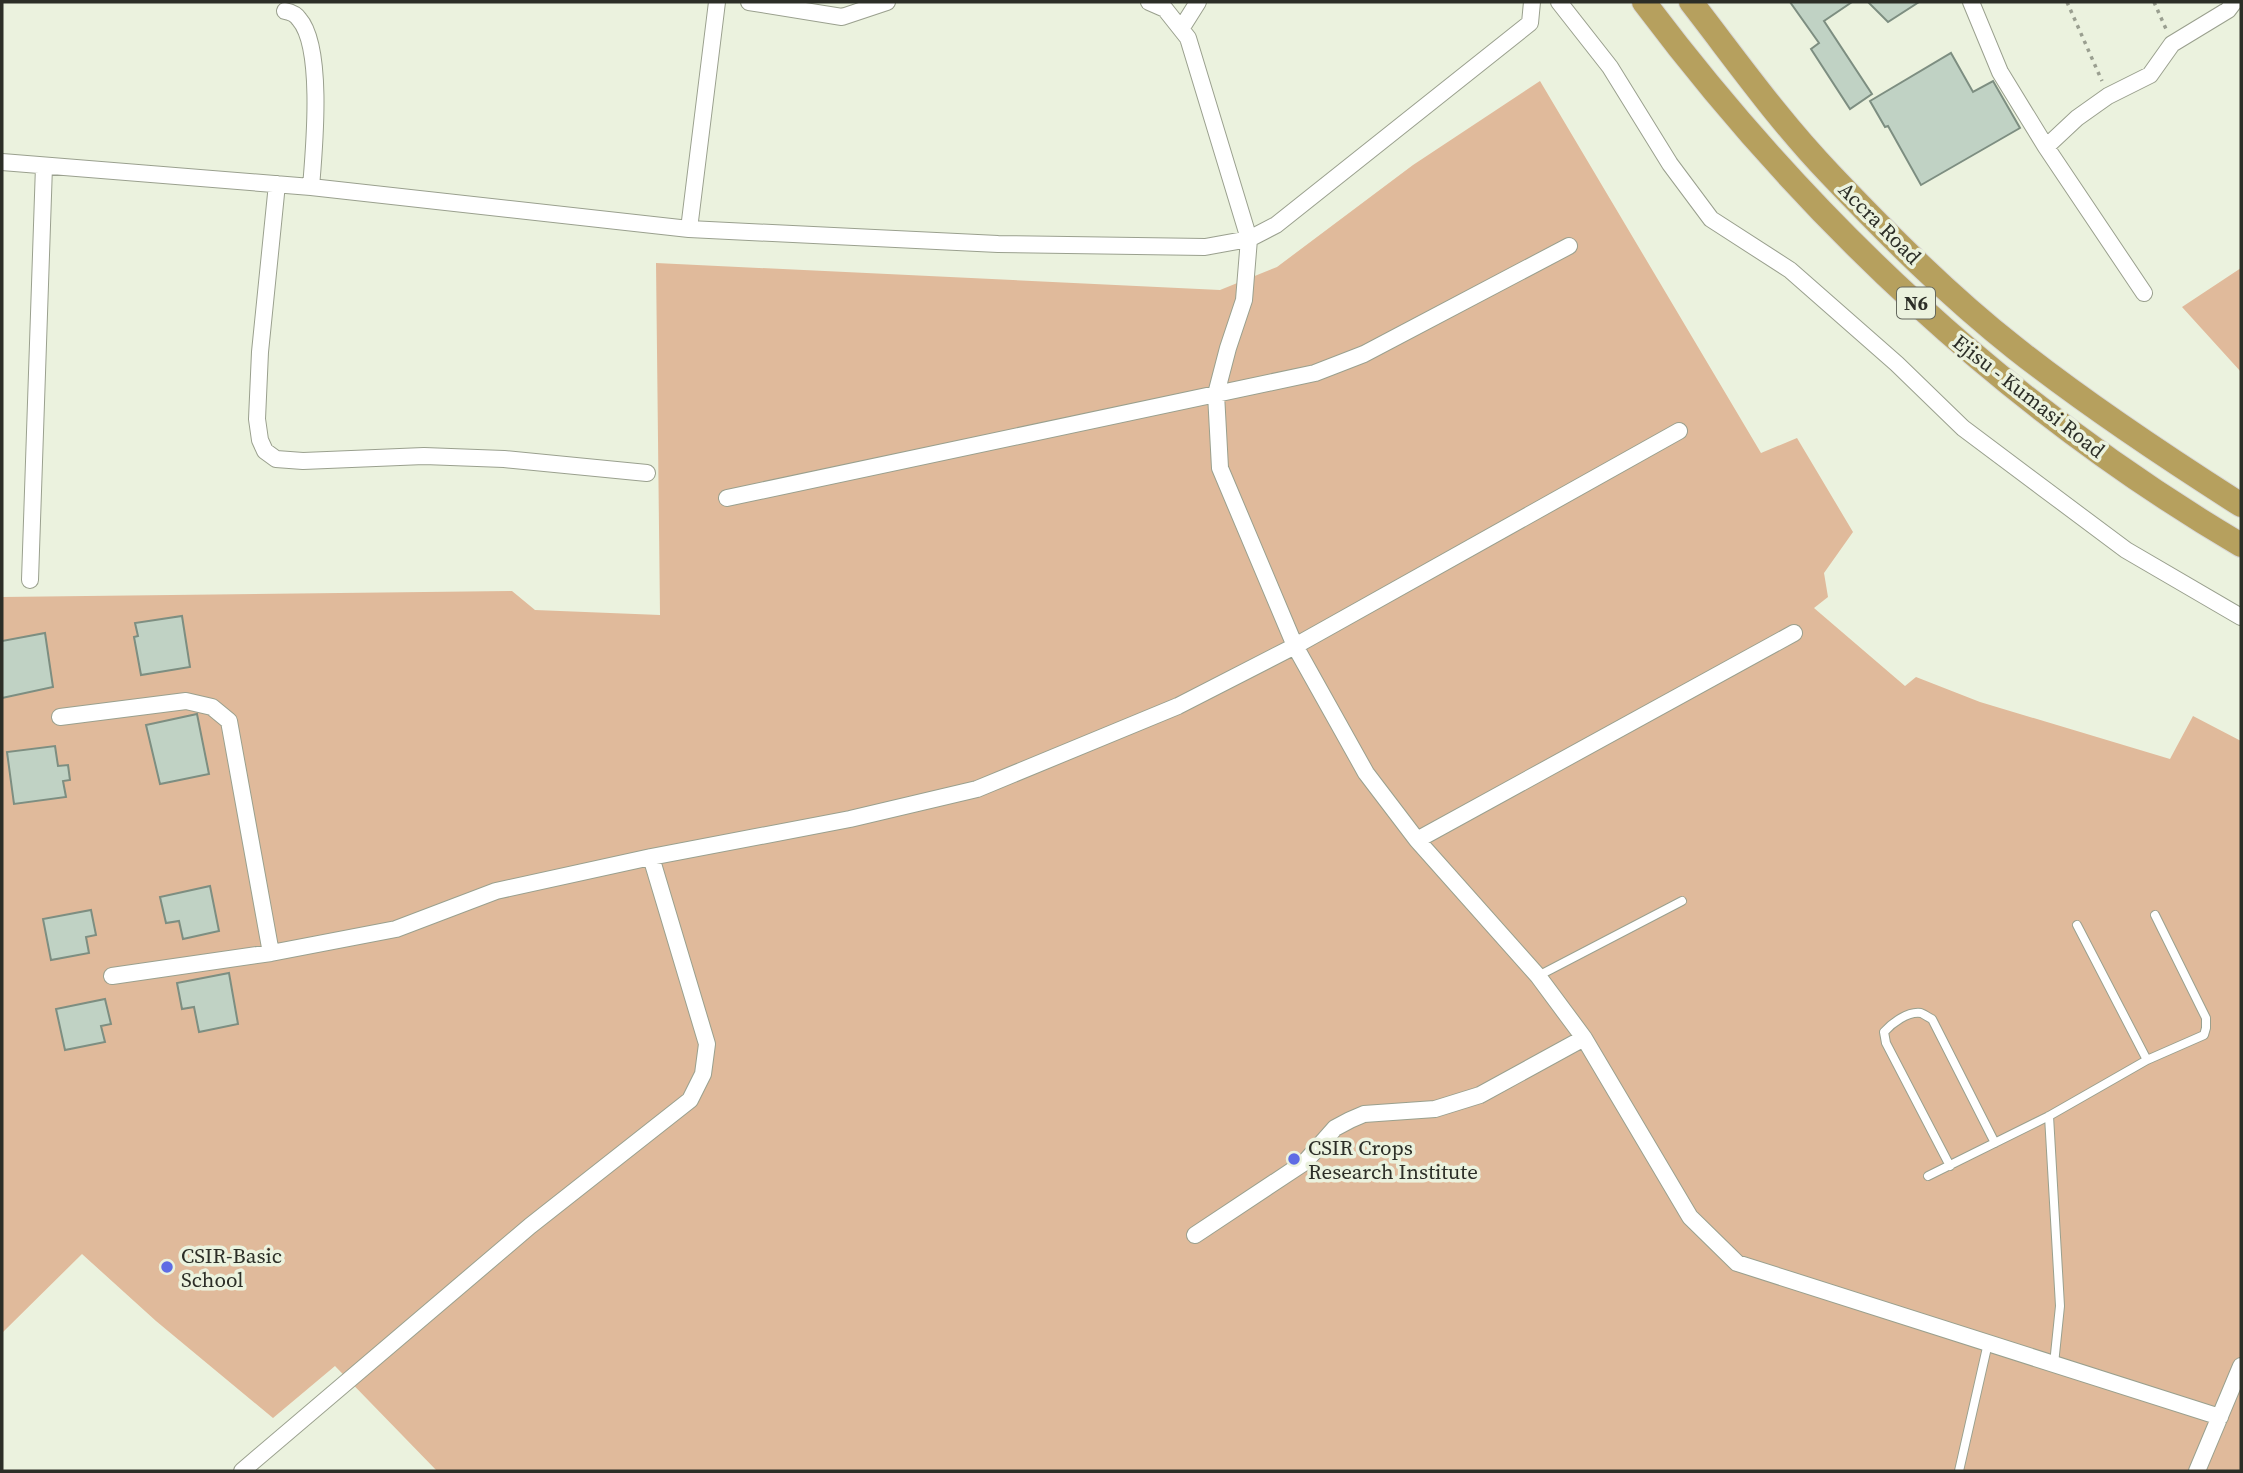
<svg xmlns="http://www.w3.org/2000/svg" width="2243" height="1473" font-family="'Source Serif 4',serif">
<style>
.green{fill:#e0ba9b}
.building{fill:#c0d2c4;stroke:#7d8e81;stroke-width:2}
.lines{fill:none;stroke-linecap:round;stroke-linejoin:round}
.service-casing{stroke:#9aa08e;stroke-width:10}
.minor-casing{stroke:#9aa08e;stroke-width:18}
.trunk-casing{stroke:#d9d9d8;stroke-width:26}
.path{stroke:#9a9f90;stroke-width:3.5;stroke-dasharray:3.5 5;stroke-linecap:butt}
.service{stroke:#fff;stroke-width:8}
.minor{stroke:#fff;stroke-width:16}
.trunk{stroke:#b6a05e;stroke-width:24}
.poi-dot{fill:#5f6ce4;stroke:#ebf2de;stroke-width:2.5}
.labels{text-anchor:middle;dominant-baseline:central;stroke-width:7;stroke-linejoin:round;paint-order:stroke}
.shield{fill:#ebf2de;stroke:#65695e;stroke-width:2}
.shield-label{font-size:19px;font-weight:bold;fill:#2c2e27}
.street-label{font-size:21px;fill:#2c2e27;stroke:#ebf2de}
.poi-label{font-size:21px;fill:#2c2e27;stroke:#ebf2de;text-anchor:start}
</style>
<rect width="100%" height="100%" fill="#ebf2de"/>
<path class="green" d="M1540,81L1761,453L1797,438L1853,532L1824,573L1828,597L1814,608L1905,686L1916,677L1980,702L2170,759L2193,716L2241,741V1471H437L335,1366L273,1418L156,1321L82,1254L2,1333V597L512,591L535,610L660,615L656,263L1220,290L1277,267L1413,165Z
M2241,268V372L2182,307Z"/>
<path class="building" d="M1790,2H1852L1824,21L1872,94L1850,109L1811,49L1819,43Z
M1868,2H1919L1888,22Z
M1951,53L1973,92L1993,81L2020,128L1921,185L1888,126L1885,127L1870,101Z
M182,616L190,667L141,675L134,637L138,636L135,623Z
M45,633L53,687L2,698V641Z
M197,714L209,774L160,784L146,725Z
M55,746L58,766L68,765L70,780L63,781L66,797L14,804L7,752Z
M210,886L219,931L183,939L179,921L166,923L160,897Z
M91,910L96,935L86,937L89,953L51,960L43,919Z
M229,973L238,1024L199,1032L194,1007L182,1009L177,983Z
M105,999L111,1024L101,1026L105,1042L65,1050L56,1009Z"/>
<g class="lines">
<g class="service-casing">
<path id="service" d="M2077,925L2147,1060
M1538,976L1682,901
M2049,1116L2060,1306L2054,1364
M1950,1166L1886,1043L1884,1032C1892,1023 1908,1011 1921,1013C1922,1013 1931,1019 1932,1019L1995,1143
M1928,1176L2049,1116L2147,1060L2204,1035L2206,1028V1018L2155,915
M1959,1471L1988,1343"/>
</g>
<g class="minor-casing">
<path id="minor" d="M749,2L842,17L887,2
M1149,2L1165,9L1188,38L1249,239L1244,300L1228,348L1216,394L1220,468L1295,646L1366,773L1417,840L1538,976L1584,1038L1690,1217L1737,1263L2220,1417
M1559,2L1610,67L1670,164L1711,219L1790,270L1897,364L1963,428L2043,488L2126,550L2241,617
M1971,2L2000,72L2046,147L2144,293
M285,11C290,12 296,14 299,19C324,47 314,150 311,187
M1181,29L1198,2
M2046,147L2077,118L2108,96L2150,75L2172,44L2228,10L2234,2
M2,162L311,187L689,229L998,244L1205,247L1249,239L1276,225L1530,23L1532,2
M277,184L260,352L257,419L260,440L265,451L276,459L303,461L424,456L504,459L647,473
M689,229L717,2
M727,498L1315,373L1364,354L1569,246
M30,580L44,166
M60,717L186,701L212,707L229,721L271,953
M1417,840L1794,633
M112,976L271,953L396,929L496,891L651,857L850,819L977,789L1178,706L1295,646L1679,431
M1195,1235L1305,1162L1335,1128L1350,1120L1364,1114L1435,1109L1480,1095L1584,1038
M242,1471L530,1226L690,1100L703,1074L707,1044L651,857
M2197,1471L2241,1366"/>
</g>
<g class="trunk-casing">
<path id="trunk" d="M1644,2C1807,219 2007,407 2241,545
M1691,2C1736,60 1779,121 1830,174C1888,235 1949,296 2015,348C2087,405 2164,456 2241,505"/>
</g>
<path class="path" d="M2067,2L2102,81
M2154,2L2166,29"/>
<use href="#service" class="service"/>
<use href="#minor" class="minor"/>
<use href="#trunk" class="trunk"/>
</g>
<g class="poi-dot">
<circle cx="1294" cy="1159" r="7"/>
<circle cx="167" cy="1267" r="7"/>
</g>
<g class="labels">
<rect class="shield" x="1897" y="287.5" width="38" height="31" rx="5"/>
<g class="shield-label">
<text x="1916" y="303">N6</text>
</g>
<g class="street-label">
<text transform="translate(1880 223) rotate(45)">Accra Road</text>
<text transform="translate(2029 396) rotate(38)">Ejisu - Kumasi Road</text>
</g>
<g class="poi-label">
<text x="1308" y="1147">CSIR Crops<tspan x="1308" dy="24">Research Institute</tspan></text>
<text x="181" y="1255">CSIR-Basic<tspan x="181" dy="24">School</tspan></text>
</g>
</g>
<rect width="2243" height="1473" fill="none" stroke="#2c2e27" stroke-width="7"/>
</svg>
